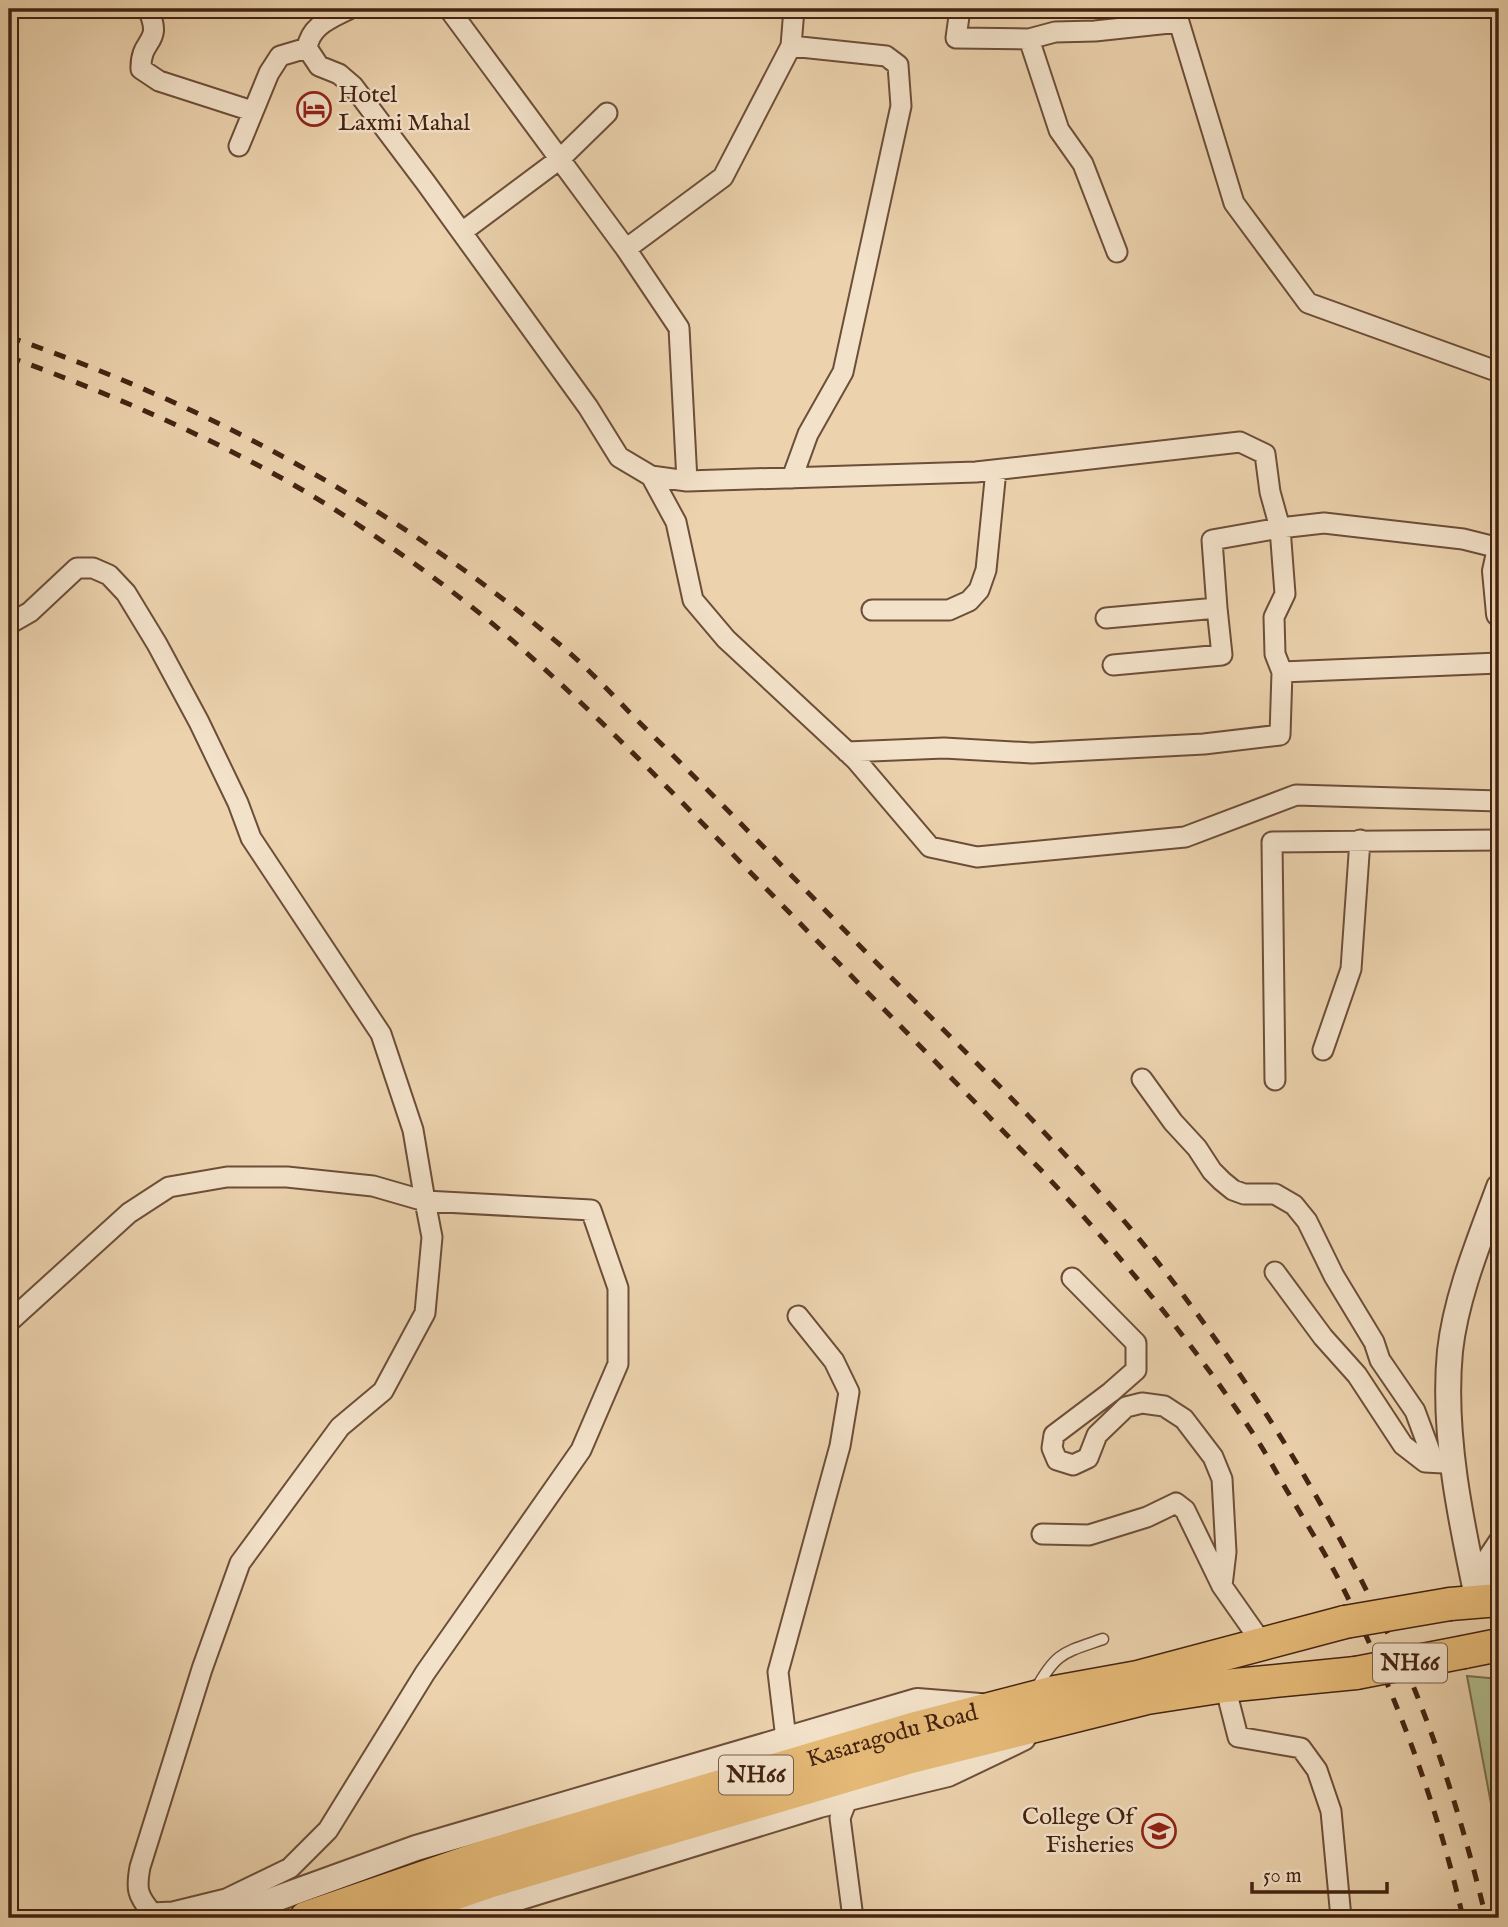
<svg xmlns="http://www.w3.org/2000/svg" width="1508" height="1927" font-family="'IM FELL English',serif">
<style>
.green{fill:#b2be8f;stroke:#7a7050;stroke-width:2}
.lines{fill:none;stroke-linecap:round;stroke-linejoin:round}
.service-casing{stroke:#6d4e38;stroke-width:13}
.minor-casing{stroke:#6d4e38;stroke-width:23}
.tertiary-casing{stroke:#6d4e38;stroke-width:28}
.trunk-casing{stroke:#432211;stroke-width:35}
.service{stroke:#f3e2ca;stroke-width:10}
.minor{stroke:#f3e2ca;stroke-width:19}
.tertiary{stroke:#f3e2ca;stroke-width:24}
.trunk{stroke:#e6ba77;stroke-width:32}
.rail{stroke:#432211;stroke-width:5;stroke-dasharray:12 12;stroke-linecap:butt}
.trunk-bridge-casing{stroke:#432211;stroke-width:35;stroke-linecap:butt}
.trunk-bridge{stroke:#e6ba77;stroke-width:32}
.labels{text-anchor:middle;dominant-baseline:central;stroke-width:5;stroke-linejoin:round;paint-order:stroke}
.shield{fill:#f3e2ca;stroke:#785c48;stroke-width:2}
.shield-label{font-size:23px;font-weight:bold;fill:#432211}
.poi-label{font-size:24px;fill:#432211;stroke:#f3e2ca;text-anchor:start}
.street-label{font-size:24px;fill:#432211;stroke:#f3e2ca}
</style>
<rect width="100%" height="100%" fill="#ecd3ae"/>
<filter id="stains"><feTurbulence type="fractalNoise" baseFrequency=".00286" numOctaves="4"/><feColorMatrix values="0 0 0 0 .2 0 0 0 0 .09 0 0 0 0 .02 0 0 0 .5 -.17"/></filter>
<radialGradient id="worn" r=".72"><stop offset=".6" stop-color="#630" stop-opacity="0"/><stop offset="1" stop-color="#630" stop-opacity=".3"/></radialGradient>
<path class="green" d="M1467,1676L1499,1679V1846Z"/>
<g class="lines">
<g class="service-casing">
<path id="service" d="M1035,1691C1056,1652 1063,1653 1103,1639"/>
</g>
<g class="minor-casing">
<path id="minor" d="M148,9C164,45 140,37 141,69L159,81L252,111
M349,9C330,19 311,25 307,48L319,66L339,74L353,86L426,183L588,407L619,457L651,476L687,481L976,472L1240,442L1265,454L1270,492L1280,528L1324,523L1463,539L1499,548
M449,9L626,249
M960,9L956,38L1029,39L1055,32L1095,31L1179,22
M1175,9L1234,203L1308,303L1499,372
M1029,39L1059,130L1083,164L1117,252
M791,46L886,56L898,65L901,106L843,372L808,434L792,478
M239,146L269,73L280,56L307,48
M462,232L561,158L607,113
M651,476L676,522L693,600L726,639L856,760L930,847L977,857L1185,837L1296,795L1499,801
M687,481L679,328L626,249L723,177L791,46L794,9
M872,610H949L969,601L979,590L986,570L996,470
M1106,618L1217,608L1212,540L1280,528L1285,594L1274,617L1275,654L1282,672
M9,624L30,612L77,568H93L109,575L126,593L157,644L199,722L238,803L251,838L381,1034L413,1130L425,1201L591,1210L618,1288V1364L581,1450L425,1673L328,1830L290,1868L226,1899L229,1916
M1113,665L1222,655L1217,608
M847,752L944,748L1032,753L1204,744L1280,735L1282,672L1499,663
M1323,1050L1351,969L1360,840
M1142,1079L1173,1122L1197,1148L1212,1171L1222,1181L1233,1190L1244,1194H1275L1294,1205L1307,1221L1334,1276L1374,1342L1380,1360L1415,1411L1434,1462
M1275,1080L1272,842L1499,840
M1275,1272L1323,1337L1357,1375L1403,1445L1425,1462L1443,1463
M1072,1278L1136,1343V1370L1111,1392L1054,1435L1052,1448L1057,1460L1073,1465L1088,1458L1097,1435L1126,1407L1142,1403L1164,1406L1184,1419L1213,1457L1222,1479L1226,1552L1222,1586
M9,1322L129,1213L169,1187L227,1177H287L373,1186L425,1201L432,1237L425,1313L383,1391L340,1427L240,1563L202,1669L140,1867C136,1889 137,1895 152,1913L173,1912L226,1899
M1042,1534L1089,1535L1147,1517L1176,1503L1185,1510L1222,1586L1262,1643
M1479,1594L1485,1562L1499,1541
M1225,1686L1238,1737L1301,1748L1317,1770L1331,1811L1341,1918
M786,1739L778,1672L840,1446L849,1392L834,1361L798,1316
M848,1797L840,1818L853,1918"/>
</g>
<g class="tertiary-casing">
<path id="tertiary" d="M1499,553L1495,571L1499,614
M1478,1601C1461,1522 1442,1433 1450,1351C1456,1296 1480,1239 1499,1187
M223,1918L416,1848L917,1701L980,1706
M453,1918L819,1805L948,1774L1023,1738"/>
</g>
<g class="trunk-casing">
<g id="trunk">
<path d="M1450,1604L1499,1600"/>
<path d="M1464,1652L1499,1645"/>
<path id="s1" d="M306,1918L483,1857L912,1729L1055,1692L1138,1677L1345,1622"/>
<path d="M383,1918L488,1882L911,1757L1147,1698L1225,1686L1356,1673"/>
</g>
</g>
<use href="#service" class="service"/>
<use href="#minor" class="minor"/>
<use href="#tertiary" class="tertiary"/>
<use href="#trunk" class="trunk"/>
<path class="rail" d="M9,337C213,407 399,509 564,648C592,672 618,701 644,727C716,797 786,870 857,943C961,1049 1072,1152 1164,1270C1247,1377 1319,1491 1377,1612C1389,1636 1401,1659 1412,1683C1443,1759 1467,1839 1486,1918
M9,357C125,399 254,455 357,524C408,558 459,595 506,635C592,709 671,791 750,872C846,971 943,1069 1039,1168C1117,1251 1191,1340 1254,1435C1268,1456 1279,1478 1292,1499C1309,1528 1327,1556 1342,1586C1395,1691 1437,1803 1463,1918"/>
<g class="trunk-bridge-casing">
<path id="trunk-bridge" d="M1345,1622L1450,1604
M1356,1673L1464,1652"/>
</g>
<use href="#trunk-bridge" class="trunk-bridge"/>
</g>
<defs>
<g id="hotel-ring" transform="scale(1.75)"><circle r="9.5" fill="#f3e2ca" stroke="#8f2418" stroke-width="1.5"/><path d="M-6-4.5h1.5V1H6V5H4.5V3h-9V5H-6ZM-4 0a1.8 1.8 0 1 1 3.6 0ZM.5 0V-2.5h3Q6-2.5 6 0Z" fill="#8f2418"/></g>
<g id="university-ring" transform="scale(1.75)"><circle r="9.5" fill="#f3e2ca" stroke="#8f2418" stroke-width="1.5"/><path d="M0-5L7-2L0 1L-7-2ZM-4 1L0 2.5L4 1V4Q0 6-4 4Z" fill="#8f2418"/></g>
</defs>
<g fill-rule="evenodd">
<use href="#hotel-ring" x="314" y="109"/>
<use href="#university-ring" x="1159" y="1831"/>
</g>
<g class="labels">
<g class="shield">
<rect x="1373" y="1643.5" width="74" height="39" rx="5"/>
<rect x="719" y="1755.5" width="74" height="39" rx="5"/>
</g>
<g class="shield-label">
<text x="1410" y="1663">NH66</text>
<text x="756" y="1775">NH66</text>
</g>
<g class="poi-label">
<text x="338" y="95">Hotel<tspan x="338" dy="28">Laxmi Mahal</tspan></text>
<text x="1134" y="1817" text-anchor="end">College Of<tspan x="1134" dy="28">Fisheries</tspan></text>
</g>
<g class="street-label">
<text stroke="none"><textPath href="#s1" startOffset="614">Kasaragodu Road</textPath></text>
</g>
</g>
<rect width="1508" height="1927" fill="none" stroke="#ecd3ae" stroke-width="35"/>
<rect x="10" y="10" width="1487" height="1906" fill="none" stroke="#432211" stroke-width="3.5"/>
<rect x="18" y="18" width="1473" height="1892" fill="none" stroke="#432211" stroke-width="2"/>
<path d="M1252 1882v10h135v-10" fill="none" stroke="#432211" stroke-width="3.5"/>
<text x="1263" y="1882" font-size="21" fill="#432211" stroke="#f3e2ca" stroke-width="5" paint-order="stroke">50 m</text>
<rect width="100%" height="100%" filter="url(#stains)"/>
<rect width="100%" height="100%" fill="url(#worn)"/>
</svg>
